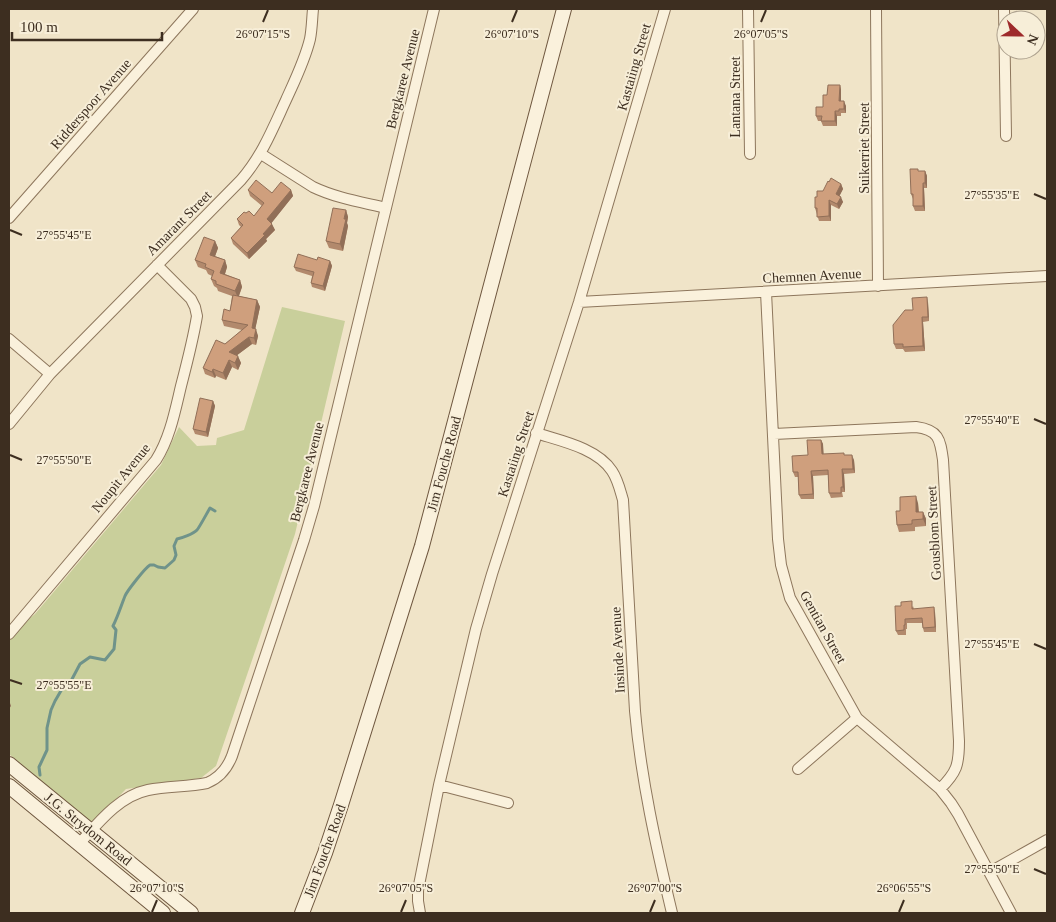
<svg xmlns="http://www.w3.org/2000/svg" width="1056" height="922" font-family="Georgia,serif">
<style>
.green{fill:#c9cf9b}
.lines{fill:none;stroke-linecap:round;stroke-linejoin:round}
.stream{stroke:#6f938a;stroke-width:3}
.street-casing{stroke:#8d765c;stroke-width:12}
.secondary-casing{stroke:#6f573f;stroke-width:16}
.street{stroke:#faf1dc;stroke-width:10}
.secondary{stroke:#faf1dc;stroke-width:14}
.wall{fill:#b2896c}
.shaded-wall{fill:#916f58}
.building{fill:#cf9f7d;stroke:#916f58}
.ticks{fill:none;stroke:#3d2e20;stroke-width:2}
.labels{text-anchor:middle;dominant-baseline:central;stroke-width:4;stroke-linejoin:round;paint-order:stroke}
.street-label{font-size:14px;fill:#3d2e20;stroke:#f7eed8}
.ticks-label{font-size:12px;text-anchor:middle;fill:#3d2e20;stroke:#f7eed8;stroke-width:4;stroke-linejoin:round;paint-order:stroke}
</style>
<rect width="100%" height="100%" fill="#f0e4c8"/>
<path class="green" d="M282,307L345,321L295,534L216,766L201,778L126,789L92,824L9,754V636L10,634L35,614L161,465L179,427L197,446L216,445L217,438L244,430Z"/>
<g class="lines">
<path class="stream" d="M40,775L39,767L47,750V728L51,710L55,701L62,689L71,681L80,664L90,657L105,660L114,649L116,630L113,626C118,616 121,606 125,596C127,591 145,568 150,565C152,565 153,565 154,565L158,567L165,568L174,560L176,555L174,546L177,539C182,538 193,534 197,530C199,528 207,513 210,508L215,511"/>
<g class="street-casing">
<path id="street" d="M748,9L750,154
M876,9L878,286
M1004,9L1006,136
M261,154L313,187C336,198 361,202 386,208
M9,218L193,9
M766,292L778,539L781,565L790,598L857,718L940,789L951,803L958,814L1011,913
M579,302L1047,276
M9,339L50,374
M9,424L50,374L241,180C262,156 273,128 286,100C295,80 305,60 310,39C312,29 312,19 313,9
M536,433C561,441 597,448 612,471C618,480 620,490 623,500L635,711C641,779 656,846 672,913
M774,434L916,427C939,430 940,439 943,460L959,741C959,765 957,772 940,789
M9,634L156,460C170,438 175,411 181,386C187,363 193,340 197,316L195,307L191,299L157,265
M798,769L857,718
M439,785L508,803
M79,844C98,823 119,796 148,790C168,786 187,787 207,783C219,778 227,769 232,756L304,540L314,506L434,9
M990,872L1047,840
M420,913L418,901V890L439,785L476,629L492,574L579,302L665,9"/>
</g>
<g class="secondary-casing">
<path id="secondary" d="M9,764L191,913
M9,786L163,913
M302,913L325,853L341,805L422,546L564,9"/>
</g>
<use href="#street" class="street"/>
<use href="#secondary" class="secondary"/>
</g>
<path class="wall" d="M840,85L841,90V101L846,106V113H841V116H837V126H823L821,121H818L816,116L823,107L827,95Z
M919,171H925L927,176V188H924L925,211H915L913,206V199L911,194Z
M841,184L843,189L839,196L843,202L839,209L831,205V221H819L815,208L817,197L823,191Z
M248,190L272,193L291,190L293,196L271,223L275,230L266,239L267,241L249,259L233,244L231,238L241,227L239,225L237,219L254,216L262,206L250,196Z
M346,210L348,217L347,223L348,226L343,251L329,248L326,241Z
M215,241L218,248L215,256L225,260L227,267L225,274L240,280L242,287L239,296L257,300L260,307L255,329L258,336L256,345L252,344L237,355L241,363L238,370L232,367L226,380L216,376L215,378L205,374L203,368L225,344L242,330L224,326L222,320L230,311L232,296L218,291L217,288L214,286L211,279L212,276L208,274L206,270L198,267L195,260Z
M317,260L330,261L332,266L325,291L312,287L311,283L312,276L296,271L294,267Z
M928,302L929,321L923,322L925,351L905,352L903,349H896L894,344L913,310Z
M213,401L215,406L208,437L195,434L193,429Z
M821,440L823,444V454L845,455L854,460L855,473L844,474L845,492H842L843,497L831,498L829,493L828,475L813,476L814,499H801L799,495L798,477H795L793,472Z
M918,503L919,512H923L926,519V526L915,527V531L899,532L897,525L900,511Z
M913,606L914,609L935,612L936,632H924L923,628L922,623H907V629H906V635H898L896,631Z"/>
<path class="shaded-wall" d="M840,85L841,90V106L839,101Z
M844,101L846,106V113L844,109Z
M835,111L837,116V126L835,121Z
M925,171L927,176V188L925,183Z
M923,183L924,188L925,211L923,206Z
M841,184L843,189L838,199L836,194Z
M291,190L293,196L270,225L267,219Z
M841,197L843,202L839,209L837,204Z
M829,200L831,205V221L829,216Z
M346,210L348,217L347,223L348,226L343,251L340,244Z
M272,224L275,230L266,239L267,241L249,259L247,253L263,234Z
M215,241L218,248L213,262L210,255Z
M225,260L227,267L223,280L220,273Z
M330,261L332,266L325,291L323,286Z
M240,280L242,287L238,298L235,291Z
M927,297L928,302L929,321L928,317Z
M257,300L260,307L254,335L252,328Z
M922,317L923,322L925,351L923,346Z
M256,329L258,336L256,345L254,338Z
M249,337L252,344L232,359L229,352Z
M238,356L241,363L238,370L235,363Z
M229,360L232,367L226,380L223,373Z
M213,369L216,376L215,378L212,372Z
M213,401L215,406L208,437L206,432Z
M821,440L823,444L824,458L822,454Z
M852,455L854,460L855,473L853,469Z
M842,469L844,474L845,492L843,487Z
M811,471L813,476L814,499L813,494Z
M916,496L918,503L919,519L916,512Z
M923,512L926,519V526L923,519Z
M934,607L935,612L936,632L935,627Z
M9,700L11,706L9,709Z"/>
<path class="building" d="M828,85H840L839,101H844V109H839V111H835V121H821L822,116H816V107H823V95H827Z
M910,169H918V171H925V183H923V206H913V194H911Z
M831,178L841,184L836,194L841,197L837,204L829,200V216L817,217V208H815V197H817V191H823L828,181L829,182Z
M256,180L272,193L281,182L291,190L267,219L272,224L263,234L265,235L247,253L231,238L243,225L237,219L244,212L246,213L249,211L254,216L264,203L248,190Z
M333,208L346,210L344,219H346L340,244L326,241Z
M204,237L215,241L210,255L225,260L220,273L240,280L235,291L216,284V281L211,279L214,271L205,267L206,264L195,260Z
M298,254L317,260L318,257L330,261L323,286L311,283L314,272L294,267Z
M233,295L257,300L252,328L256,329L254,338L249,337L229,352L238,356L235,363L229,360L223,373L213,369L212,372L203,368L216,340L225,344L248,325L222,320L224,309L230,311Z
M927,297L928,317H922L923,346L903,347V344H894L893,325L905,310H913L912,298Z
M200,398L213,401L206,432L193,429Z
M807,440H821L822,454L844,453V455H852L853,469H842L843,487H841V493H829L828,470L811,471L813,494L799,495L798,472H793L792,456L808,455Z
M916,496V512H923V519L912,520V524L897,525L896,511H900V497Z
M912,601V609L934,607L935,627L923,628L922,618L905,619V625H904V630L896,631L895,606H901V602Z"/>
<path class="ticks" d="M263,22L268,10M512,22L517,10M761,22L766,10M1034,194L1046,199M10,230L22,235M1034,419L1046,424M10,455L22,460M1034,644L1046,649M10,680L22,684M1034,869L1046,874M152,912L157,900M401,912L406,900M650,912L655,900M899,912L904,900"/>
<g class="labels">
<g class="street-label">
<text transform="translate(634 67) rotate(-74)">Kastaiing Street</text>
<text transform="translate(403 79) rotate(-76)">Bergkaree Avenue</text>
<text transform="translate(735 97) rotate(-90)">Lantana Street</text>
<text transform="translate(91 104) rotate(-49)">Ridderspoor Avenue</text>
<text transform="translate(864 148) rotate(-90)">Suikerriet Street</text>
<text transform="translate(179 223) rotate(-45)">Amarant Street</text>
<text transform="translate(812 276) rotate(-3)">Chemnen Avenue</text>
<text transform="translate(516 454) rotate(-72)">Kastaiing Street</text>
<text transform="translate(444 464) rotate(-75)">Jim Fouche Road</text>
<text transform="translate(307 472) rotate(-76)">Bergkaree Avenue</text>
<text transform="translate(121 478) rotate(-51)">Noupit Avenue</text>
<text transform="translate(934 533) rotate(-93)">Gousblom Street</text>
<text transform="translate(823 627) rotate(61)">Gentian Street</text>
<text transform="translate(618 650) rotate(-93)">Insinde Avenue</text>
<text transform="translate(88 829) rotate(39)">J.G. Strydom Road</text>
<text transform="translate(325 851) rotate(-70)">Jim Fouche Road</text>
</g>
</g>
<g class="ticks-label">
<text x="263" y="38">26°07'15"S</text>
<text x="512" y="38">26°07'10"S</text>
<text x="761" y="38">26°07'05"S</text>
<text x="992" y="199">27°55'35"E</text>
<text x="64" y="239">27°55'45"E</text>
<text x="992" y="424">27°55'40"E</text>
<text x="64" y="464">27°55'50"E</text>
<text x="992" y="648">27°55'45"E</text>
<text x="64" y="689">27°55'55"E</text>
<text x="992" y="873">27°55'50"E</text>
<text x="157" y="892">26°07'10"S</text>
<text x="406" y="892">26°07'05"S</text>
<text x="655" y="892">26°07'00"S</text>
<text x="904" y="892">26°06'55"S</text>
</g>
<rect width="1056" height="922" fill="none" stroke="#3d2e20" stroke-width="20"/>
<g transform="translate(1021 35) rotate(112)"><circle r="24" fill="#f7eed8" stroke="#ada18e"/>
<path d="M0-4L9 19L0 12L-9 19Z" fill="#9e2a2b"/>
<text y="-8" font-size="14" font-weight="bold" text-anchor="middle" fill="#3d2e20">N</text>
</g>
<path d="M12 32v8h150v-8" fill="none" stroke="#3d2e20" stroke-width="2.5"/>
<text x="20" y="32" font-size="15" fill="#3d2e20" stroke="#f7eed8" stroke-width="4" paint-order="stroke">100 m</text>
</svg>
